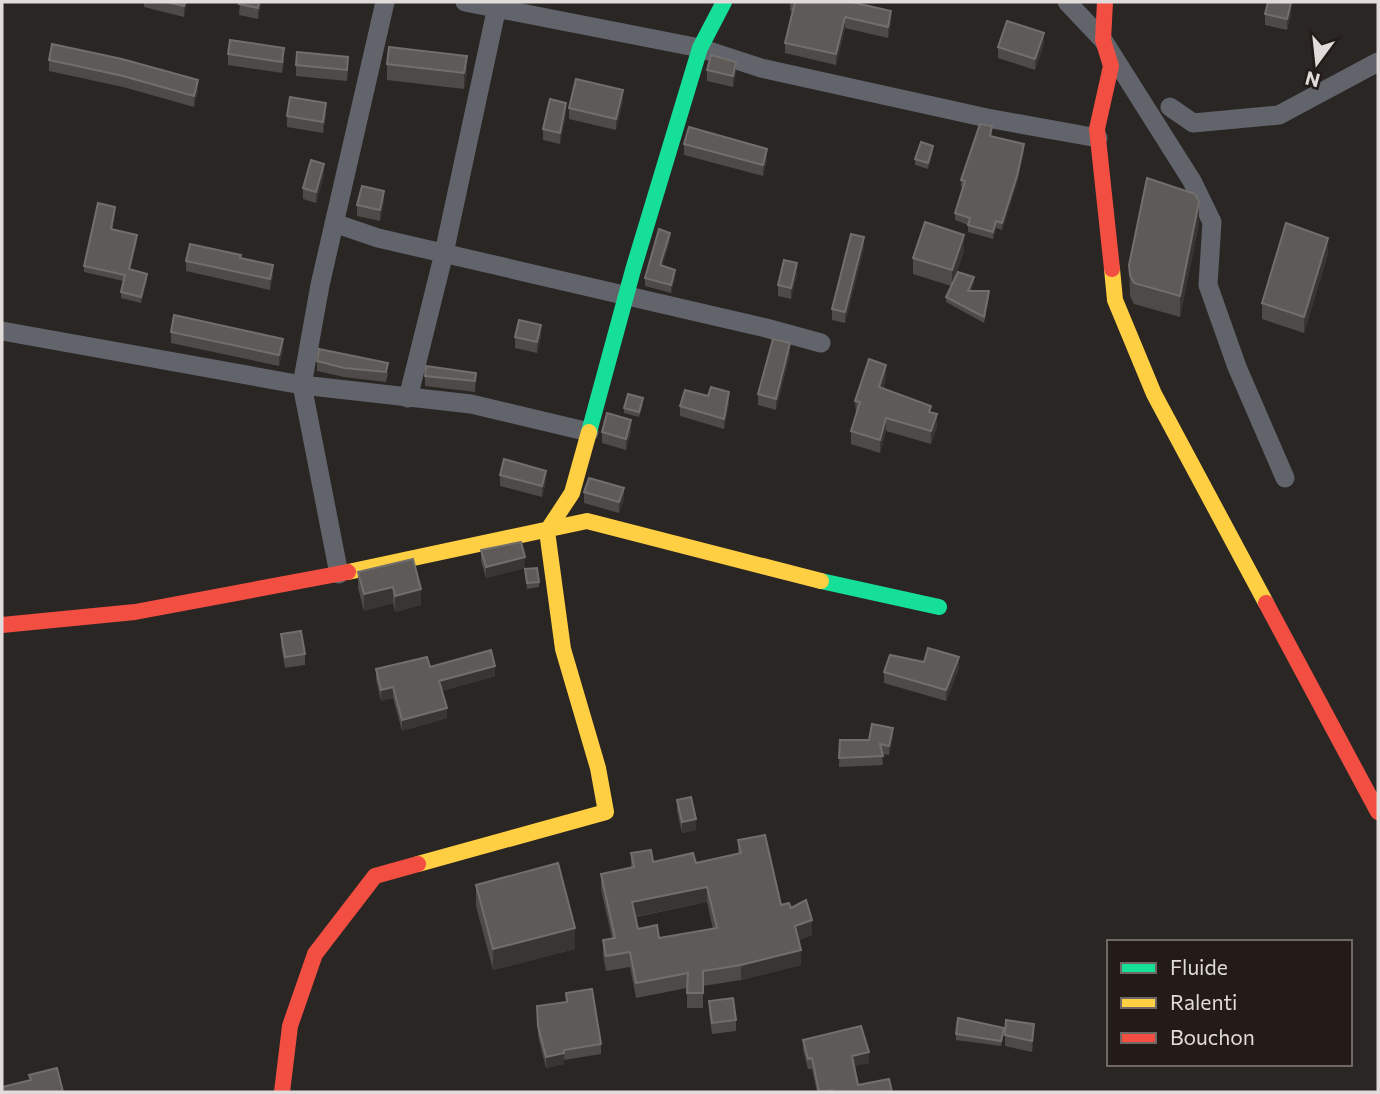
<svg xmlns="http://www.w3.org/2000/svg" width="1380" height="1094" font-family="Commissioner,sans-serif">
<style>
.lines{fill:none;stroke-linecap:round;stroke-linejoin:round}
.street{stroke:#62646c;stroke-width:19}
.fast{stroke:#16e098;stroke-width:16}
.slow{stroke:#ffcf43;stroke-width:16}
.jam{stroke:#f24e42;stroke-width:16}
.wall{fill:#4e4a48;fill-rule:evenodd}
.shaded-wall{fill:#393533}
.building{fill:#5e5a58;stroke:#726e6c;stroke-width:2;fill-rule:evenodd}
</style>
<rect width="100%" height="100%" fill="#2a2624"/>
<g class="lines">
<path class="street" d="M385,2L320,285L302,385L471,404L589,432
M465,2L700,48L761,68L987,118L1098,138
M1067,2L1103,40L1192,181L1212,222L1208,285L1237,367L1285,478
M1170,107L1193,123L1279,115L1378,62
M334,223L378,238L766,328L821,343
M2,331L302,385L339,574
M408,398L444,253L498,2"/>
<path class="fast" d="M589,432L633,270L700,48L724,2
M821,581L939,607"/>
<path class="slow" d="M1112,269L1115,300L1154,394L1266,603
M348,572L587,521L821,581
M418,864L606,812L598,768L563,649L547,531L572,493L589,432"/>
<path class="jam" d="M1105,2L1103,40L1111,66L1097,129L1112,269
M1266,603L1378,812
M2,625L135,612L348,572
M282,1092L290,1026L315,954L375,876L418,864"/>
</g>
<path class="wall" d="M144,2H187L184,17L144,7Z
M240,2H261L258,19L239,15Z
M790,2H851L891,22L888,38L845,28L836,65L785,53V43L792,11H790Z
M1265,14H1291L1287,30L1265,25Z
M1044,44L1035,70L998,58V47Z
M228,54L284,59L282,73L228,65Z
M49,60L198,90L194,107L123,87L49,71Z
M387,64L467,72L464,89L387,80Z
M296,65L348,68L347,81L296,76Z
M707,70L736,73L733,87L707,81Z
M623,101L616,130L569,119V108Z
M326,114L323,133L287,127V116Z
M566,114L560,144L543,140V129Z
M992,133L991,136L1024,151L1017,183L1002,230L996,228L993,239L968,232V225L955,220V213L963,187H961V180Z
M684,144L767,160L763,176L684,155Z
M933,152L928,169L915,165V159Z
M324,175L316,203L303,199V188Z
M384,202L380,221L357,216V205Z
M115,214L112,229L137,242L130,269L147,281L141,303L121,298V292L123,281L84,272V266Z
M1199,223L1180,317L1134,304L1130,296L1129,265Z
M670,241L662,266L675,278L671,293L645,286V278Z
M864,248L845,323L832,320V309Z
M964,251L953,283L974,282L971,291L989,297L984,323L946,302V297L951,286L913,274V258Z
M1328,254L1304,333L1262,319V303Z
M241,258L273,275L270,290L186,271V261Z
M797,274L791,299L778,296V285Z
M171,332L283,350L279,366L171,343Z
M541,336L537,353L515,348V337Z
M790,354L776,410L758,405V394Z
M317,361L388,373L386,382L344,377L317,371Z
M476,373L475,392L425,386V376Z
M886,378L883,389L931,412L937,427L931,444L886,431L880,453L851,444V431L856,414L855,401Z
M729,403L724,429L680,416V406Z
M643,404L639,417L624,413V408Z
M631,431L626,450L602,443V432Z
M500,475L546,482L542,497L500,486Z
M584,492L624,499L619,513L584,503Z
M481,550L525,568L486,578L481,561Z
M413,559L421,605L395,612L393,603L364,611L358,588V572Z
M525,569L539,582V587L527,589Z
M281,634L305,654V665L285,668L281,645Z
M430,667L495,676L442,691L447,718L402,731L393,698L381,701L376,680V669Z
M959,668L946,701L884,683V672Z
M893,737L889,755L882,754L883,765L839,767L840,740H869Z
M677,800L696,830L682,833L677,811Z
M738,840L781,905L791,908L812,935L799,940L801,965L741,980L703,986V1008H687V988L636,998L630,967L606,971L603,955V940L612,938L601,889V874L631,867V853L653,862L696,863L738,854ZM707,902L713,929L659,938L638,929L636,917Z
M476,885L575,949L493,970L476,906Z
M566,993L601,1044V1054L564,1060V1064L546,1068L538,1036L537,1006L566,1002Z
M709,1001L736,1020V1031L712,1034L709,1012Z
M956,1034H1004L1001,1046L956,1040Z
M1005,1035H1034L1032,1052L1005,1046Z
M803,1040L869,1063L854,1066L858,1085L892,1092H817L812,1069H808L803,1050Z"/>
<path class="shaded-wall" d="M185,2H187L184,17V6Z
M259,2H261L258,19V8Z
M1291,3V14L1287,30V19Z
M891,11V22L888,38V27Z
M845,17V28L836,65V54Z
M1044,33V44L1035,70V59Z
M467,56V72L464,89V73Z
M736,62V73L733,87V76Z
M198,80V90L194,107V96Z
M623,90V101L616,130V119Z
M326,103V114L323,133V122Z
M566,103V114L560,144V133Z
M1024,144V151L1017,183L1002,230V223Z
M933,146V152L928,169V163Z
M767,149V160L763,176V165Z
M324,164V175L316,203V192Z
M384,191V202L380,221V210Z
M1199,202V223L1180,317V296Z
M996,221V228L993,239V232Z
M670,233V241L660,274V265Z
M137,235V242L129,276V269Z
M964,235V251L952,287V270Z
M864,237V248L845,323V312Z
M1328,238V254L1304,333V317Z
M797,263V274L791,299V288Z
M273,265V275L270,290V279Z
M675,270V278L671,293V285Z
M147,274V281L141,303V297Z
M974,277V282L968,296V291Z
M541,325V336L537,353V342Z
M283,339V350L279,366V355Z
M790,343V354L776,410V399Z
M886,365V378L879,400V387Z
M729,392V403L724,429V419Z
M937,414V427L931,444V431Z
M886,418V431L880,453V440Z
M631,420V431L626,450V439Z
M546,471V482L542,497V486Z
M624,488V499L619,513V502Z
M525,557V568L486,578V567Z
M393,587V603L364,611V594Z
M421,589V605L395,612V596Z
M959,657V668L946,701V690Z
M495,666V676L439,692V681Z
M393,687V698L381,701V690Z
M447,708V718L402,731V720Z
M893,728V737L889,755V746Z
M696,819V830L682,833V822Z
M707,887V902L632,917V902Z
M812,920V935L795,941V926Z
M575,928V949L493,970V949Z
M801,950V965L741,980V965Z
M1034,1024V1035L1032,1052V1041Z
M869,1052V1063L852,1067V1056Z
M564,1053V1064L546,1068V1057Z"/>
<path class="building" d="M167,2H185L184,6Z
M240,2H259L258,8L239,4Z
M795,2H851L891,11L888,27L845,17L836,54L785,43Z
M1268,2L1291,3L1287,19L1265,14Z
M1007,21L1044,33L1035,59L998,47Z
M230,40L284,48L282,62L228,54Z
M52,44L122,59L198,80L194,96L123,76L49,60Z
M389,47L467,56L464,73L387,64Z
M297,52L348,57L347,70L296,65Z
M711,55L736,62L733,76L707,70Z
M576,79L623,90L616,119L569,108Z
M290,97L326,103L323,122L287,116Z
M550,99L566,103L560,133L543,129Z
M980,124L992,126L990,136L1024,144L1017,176L1002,223L996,221L993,232L968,225L970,218L955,213L965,181L961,180Z
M689,127L767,149L763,165L684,144Z
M921,142L933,146L928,163L915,159Z
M311,160L324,164L316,192L303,188Z
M1147,178L1195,194L1199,202L1180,296L1134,283L1130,275L1129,265Z
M362,186L384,191L380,210L357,205Z
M98,203L115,207L111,229L137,235L129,269L147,274L141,297L121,292L125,275L84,266Z
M925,222L964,235L952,270L913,258Z
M1286,223L1328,238L1304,317L1262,303Z
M659,229L670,233L660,265L675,270L671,285L645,278Z
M851,234L864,237L845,312L832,309Z
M190,244L241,255L240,258L273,265L270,279L186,261Z
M784,260L797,263L791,288L778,285Z
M958,272L974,277L968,291H989L984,317L946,297Z
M174,315L283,339L279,355L171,332Z
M519,320L541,325L537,342L515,337Z
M773,339L790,343L776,399L758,394Z
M319,349L388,363L386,372L344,368L317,361Z
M869,359L886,365L879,387L931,406L929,412L937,414L931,431L886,418L880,440L851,431L860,402L855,401Z
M426,366L476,373L475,381L425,376Z
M711,387L729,392L724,419L680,406L685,390L708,396Z
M628,394L643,398L639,412L624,408Z
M607,413L631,420L626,439L602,432Z
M504,459L546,471L542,486L500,475Z
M589,478L624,488L619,502L584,492Z
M521,542L525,557L486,567L481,550Z
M413,559L421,589L395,596L393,587L364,594L358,572Z
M537,568L539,582L527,583L525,569Z
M301,631L305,654L285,657L281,634Z
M928,648L959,657L946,690L884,672L890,655L924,662Z
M491,650L495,666L439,681L447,708L402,720L393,687L381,690L376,669L427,657L430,667Z
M872,724L893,728L889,746L880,744L883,756L839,758L840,740H869Z
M691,797L696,819L682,822L677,800Z
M765,835L781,905L789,903L791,908L806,900L812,920L795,926L801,950L741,965L703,971V993H687L688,973L636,983L630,952L606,956L603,940L615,938L601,874L634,867L631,853L651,850L653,862L693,853L696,863L741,853L738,840ZM707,887L717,928L659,938L657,925L638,929L632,902Z
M558,863L575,928L493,949L476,885Z
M592,989L601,1044L564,1050V1053L546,1057L538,1026L537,1006L567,1002L566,993Z
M733,998L736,1020L712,1023L709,1001Z
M958,1018L1004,1028L1001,1041L956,1034Z
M1006,1020L1034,1024L1032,1041L1005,1035Z
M861,1026L869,1052L852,1056L858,1085L889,1079L892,1092H833L832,1090L819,1092L812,1058L808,1059L803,1040Z
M57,1068L63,1092H2V1087L31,1080L29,1075Z"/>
<rect width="1380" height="1094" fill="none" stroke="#e1dbd9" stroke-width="7"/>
<rect x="1107" y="940" width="245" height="126" fill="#231b18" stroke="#6f6865" stroke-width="2"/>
<rect x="1121" y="963" width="35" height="10" fill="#16e098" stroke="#6f6865" stroke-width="2"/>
<text x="1170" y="975" font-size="21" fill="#e1dbd9">Fluide</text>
<rect x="1121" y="998" width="35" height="10" fill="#ffcf43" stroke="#6f6865" stroke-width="2"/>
<text x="1170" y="1010" font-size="21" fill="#e1dbd9">Ralenti</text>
<rect x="1121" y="1033" width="35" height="10" fill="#f24e42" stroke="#6f6865" stroke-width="2"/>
<text x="1170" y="1045" font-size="21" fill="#e1dbd9">Bouchon</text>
<g transform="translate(1317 63) rotate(195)" stroke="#231b18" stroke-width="5" paint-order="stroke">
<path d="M0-5L12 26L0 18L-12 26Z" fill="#e1dbd9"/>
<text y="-10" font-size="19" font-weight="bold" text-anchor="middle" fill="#e1dbd9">N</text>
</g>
</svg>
